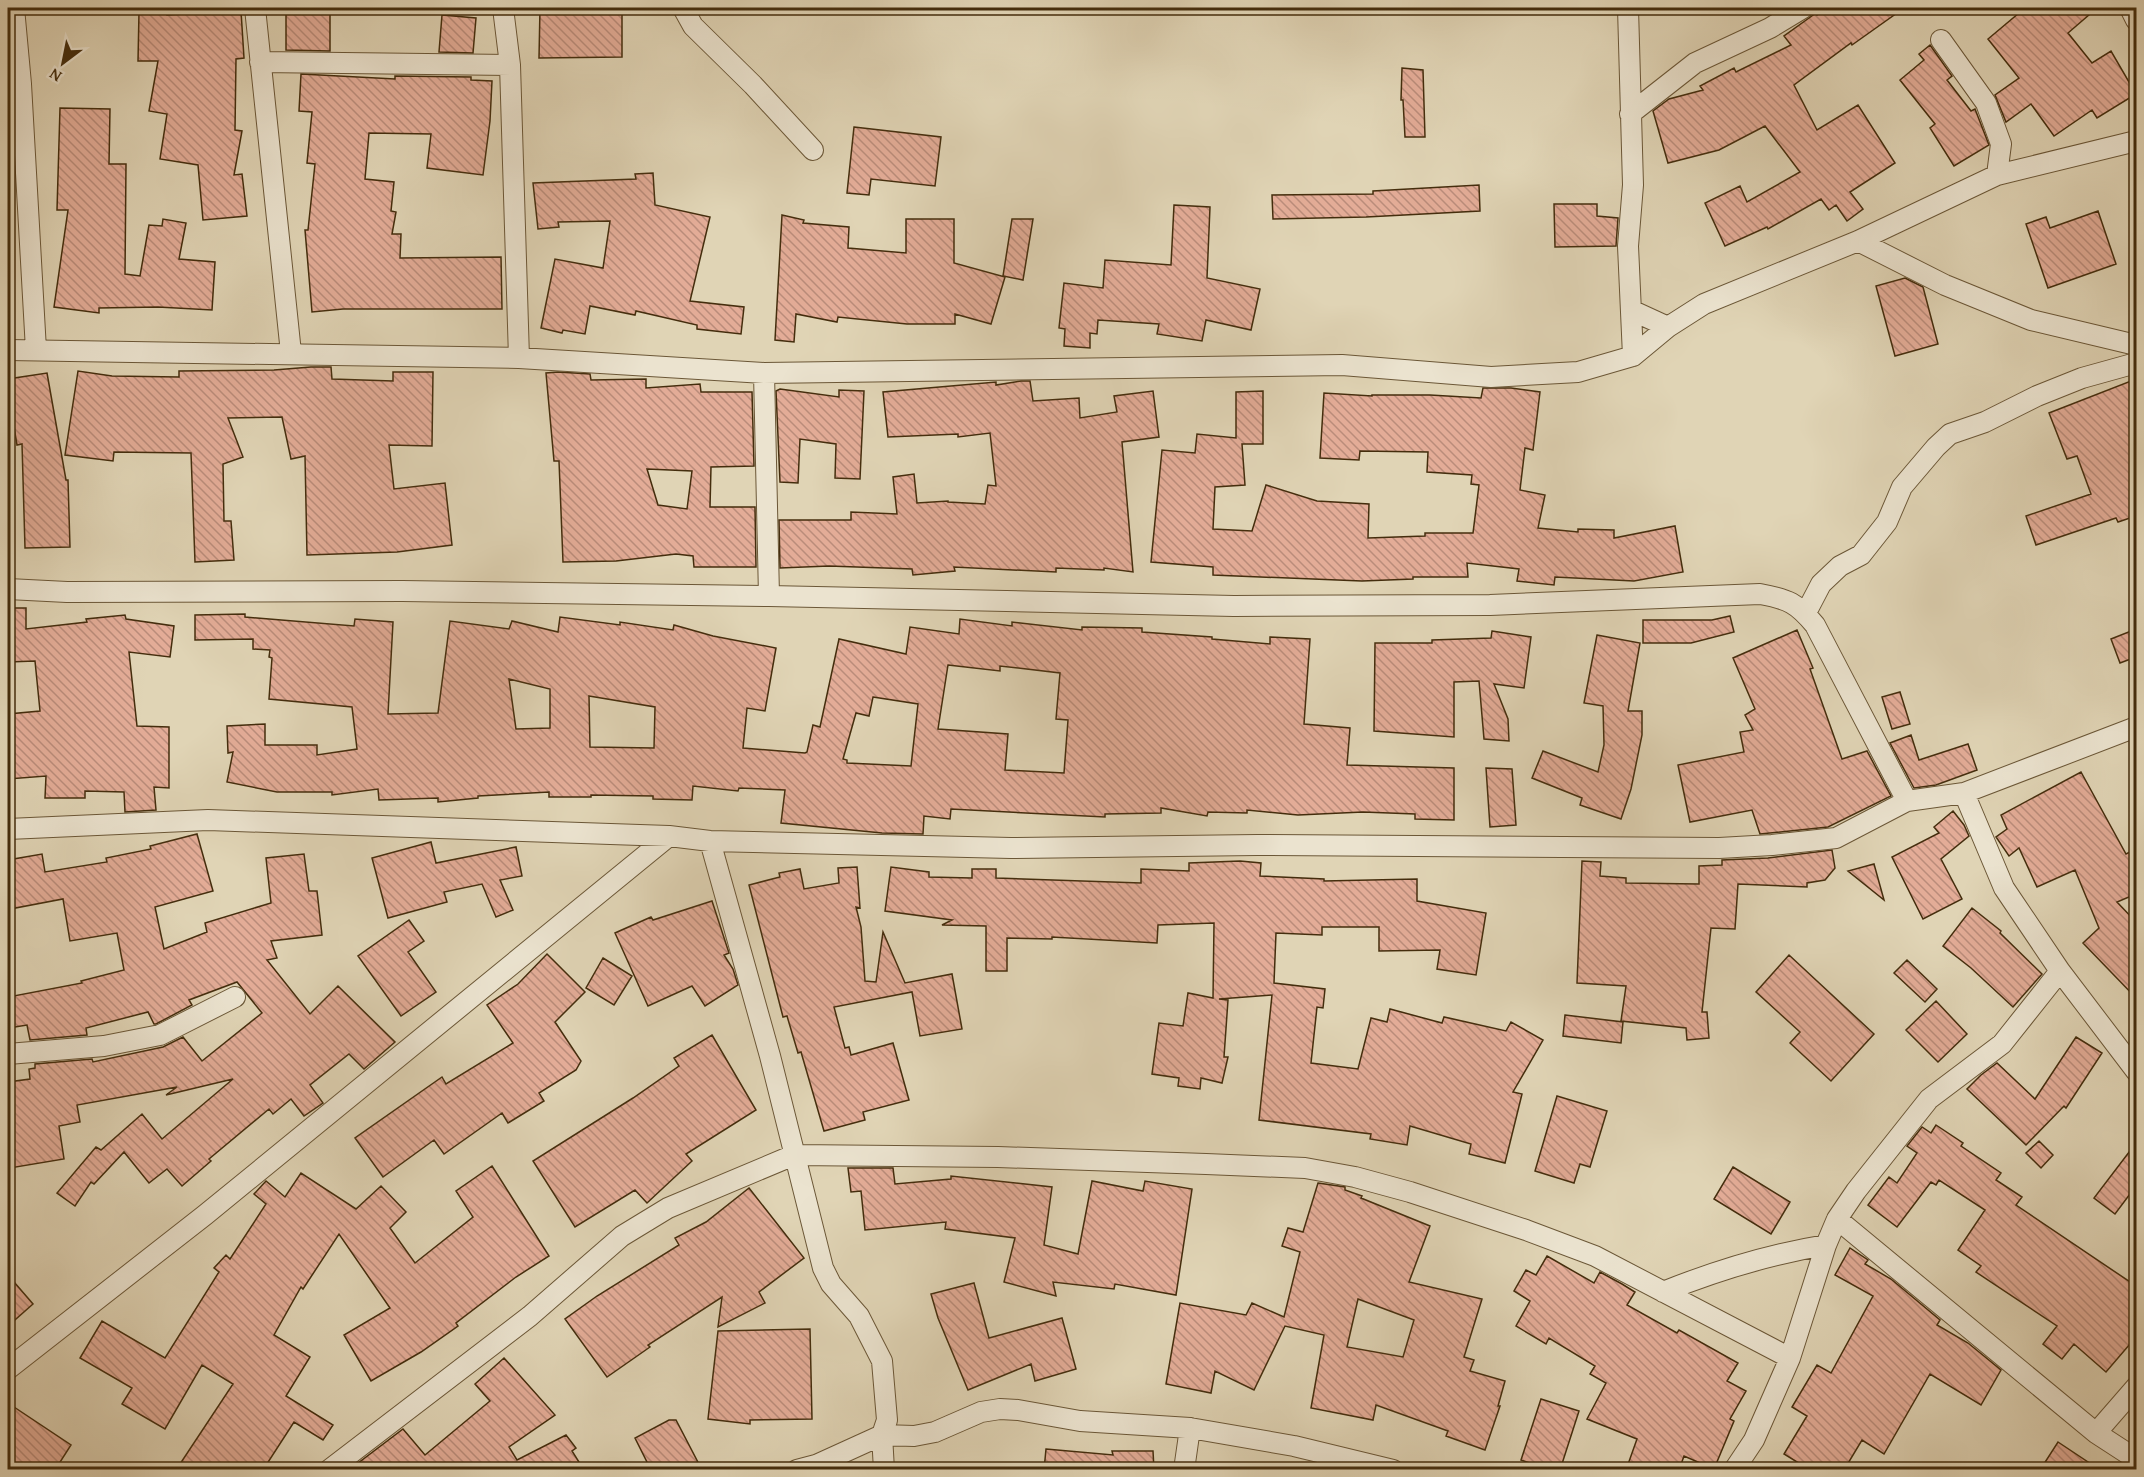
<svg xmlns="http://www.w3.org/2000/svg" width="2144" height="1477" font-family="'Gentium Book Plus',serif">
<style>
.building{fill:url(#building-back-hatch);stroke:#442d0d;stroke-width:1.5;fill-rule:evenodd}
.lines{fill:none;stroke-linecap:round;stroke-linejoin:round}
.minor-casing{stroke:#6b5737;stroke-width:22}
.minor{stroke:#ebe3cf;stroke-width:20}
</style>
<defs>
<pattern id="building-back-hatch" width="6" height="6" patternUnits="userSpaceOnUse" patternTransform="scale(1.5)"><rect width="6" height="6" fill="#e3ac97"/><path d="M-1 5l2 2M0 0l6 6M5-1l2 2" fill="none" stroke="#ba8c7a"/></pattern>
</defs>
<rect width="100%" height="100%" fill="#e0d4b5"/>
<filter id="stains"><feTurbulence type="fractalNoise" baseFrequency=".00333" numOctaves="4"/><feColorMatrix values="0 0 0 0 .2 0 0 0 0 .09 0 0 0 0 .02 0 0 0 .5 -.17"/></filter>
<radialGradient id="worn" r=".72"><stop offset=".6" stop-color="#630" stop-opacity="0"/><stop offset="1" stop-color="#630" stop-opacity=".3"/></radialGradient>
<path class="building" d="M286,8H330V51L286,50Z
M540,8H585L586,12L622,11V57L539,58Z
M1829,8H1904L1852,45L1851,43L1794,85L1817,130L1858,105L1895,163L1850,192L1863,209L1847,221L1836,205L1829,210L1821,199L1768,229L1767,227L1725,246L1705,203L1740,186L1747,202L1800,172L1765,126L1719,150L1668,163L1653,111L1669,99L1703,90L1700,86L1734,68L1736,72L1791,45L1784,36L1816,13L1817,15Z
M2025,8H2097L2068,33L2092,63L2111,51L2136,94L2097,118L2092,110L2054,136L2031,104L2006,122L1995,95L2019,78L1988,39Z
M241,11L244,58L236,59L235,130L242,131L234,175L242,174L247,216L203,220L198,165L160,159L167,114L149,111L158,61H138L139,12L167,13V15Z
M442,15L476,18L473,53L439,52Z
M1930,45L1952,76L1947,80L1971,111L1975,109L1989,145L1954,166L1930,128L1935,124L1900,80L1924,60L1919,54Z
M1402,68L1423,70L1425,137H1405L1403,100H1401Z
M301,74L395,79V76L471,77V80L492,81L490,121L483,175L427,168L431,134L369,133L365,179L394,182L391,211L396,212L392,234H401L400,258L501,257L502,309H343L312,312L305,230H308L315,164L307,163L312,112L299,111Z
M60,108L110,109L109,164H126L125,274L140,276L149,225L162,226L163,219L186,223L179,259L215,262L212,310L158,307L99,308V313L54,307L68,210H57Z
M854,127L941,137L935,186L871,179L869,195L847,193Z
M653,173L655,205L710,217L690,301L744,307L741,334L697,329V325L636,311L635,315L590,306L585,334L563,330L562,333L541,328L555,259L603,268L610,221L558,222L559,227L538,229L533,183L636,179L635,174Z
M1479,185L1480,211L1366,217L1273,219L1272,195L1373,194V191Z
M1554,204H1597V216L1618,218L1616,246L1555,247Z
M1174,205L1210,207L1207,278L1260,289L1251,330L1206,320L1202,341L1157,334L1159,324L1098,320L1097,334L1090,333V348L1064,346L1065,329L1059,328L1064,283L1103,288L1105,260L1171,265Z
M2098,211L2116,264L2048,288L2026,224L2046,217L2050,228Z
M782,215L804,220L803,223L849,227L848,248L906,253V219H954V263L1005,277L991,324L955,314V324H907L838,317L837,322L796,314L794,342L775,340Z
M1012,219H1033L1023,280L1003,276Z
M1905,278L1923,287L1938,344L1895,356L1876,286Z
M311,367H331L332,379L393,381V372H433L432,446L389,445L394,489L445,483L452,545L397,552L307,555L305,456L291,459L282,417L228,418L243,457L223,464L224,521H231L234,560L195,562L191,453L114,452L113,461L65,455L78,371L112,376L179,377V371L274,370Z
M558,372L590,374L591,380L646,379V388L700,384L701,392H752L754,466L711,467L710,507H755L756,567H694L693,556L676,554L616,561L563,562L559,461H554L546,373ZM647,469L692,471L687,509L658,505Z
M47,373L66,480H68L70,547L25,548L22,444L17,445L8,392V379Z
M2136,379V516L2118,522L2116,518L2036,545L2026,516L2091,494L2077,456L2067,459L2049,413Z
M1021,381H1030L1033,401L1079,398L1080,418L1117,412L1114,396L1153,391L1159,437L1122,442L1133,572L1104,568V570L1056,568V572L954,567L955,571L913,575L912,569L829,566L780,568L779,520H851V512L897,514L893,477L914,474L917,503L948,501V502L985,504L988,485L996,486L990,433L958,437V434L888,437L883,392L996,382V385Z
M1483,388H1511L1540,392L1533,450L1525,448L1520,490L1545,495L1538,528L1578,532V529L1614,530V538L1675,526L1683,572L1634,581L1555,577L1554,585L1517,581L1519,569L1467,563L1468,577H1413V579L1362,581L1213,575V567L1151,562L1162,450L1195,453L1197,434L1236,438V392L1263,391V444H1242L1245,485L1215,487L1213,529L1252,531L1266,485L1317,501L1369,504L1368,538L1425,536V533H1473L1479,485L1471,484L1472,475L1427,472L1428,452L1360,451L1359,460L1320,458L1324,393L1372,396V395H1430L1481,398Z
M780,389L839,397V390L864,391L860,479L835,478L836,444L800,439L798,483L780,482L776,391Z
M8,608H26V629L87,622L86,619L125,615L126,619L174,626L170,657L129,652L137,726L169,727V788L154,787L156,810L125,812L124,792L85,791V798H45L46,776L8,779V714L40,711L35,661L8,662Z
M245,614V617L354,626L355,619L393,622L388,714L438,713L450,621L509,629L512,621L558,632L560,617L620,625V622L673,630L674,625L713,636L776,648L765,711L747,708L743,748L805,753L807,752L813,725L820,727L839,639L906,654L910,627L959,634L960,619L1012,626V622L1082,630V627L1142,628V632L1212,637V639L1270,644V637L1310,639L1304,724L1350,728L1347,765L1454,768V820L1415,819V814L1363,812L1298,815L1247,810V813L1208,812L1207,816L1161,808V813L1105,814V817L951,809L950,819L924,816L923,834L882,833L781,823L785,790L739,788L738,791L693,786L692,800L653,799V796L591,795V797H549V792L478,796V798L438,802V798L379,800L378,789L332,795V792H277L227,782L233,752L228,753L227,726L265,724V745H317V755L357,749L352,707L269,699L272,658L269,657L270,650L253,649V639L195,640V615ZM948,665L1000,671V666L1060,673L1056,719L1068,720L1064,773L1005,770L1008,734L938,729ZM509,679L550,689V728L516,729ZM589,696L655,707L654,748L590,747ZM873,697L918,704L911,766L847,763V760L843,759L856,713L869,716Z
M1730,616L1734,632L1691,643H1643V620H1712Z
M2136,629V657L2120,663L2111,639Z
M1797,630L1813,668L1810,669L1842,759L1867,751L1891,796L1828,827L1760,834L1752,810L1690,822L1678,765L1744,752L1740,732L1753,730L1745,715L1755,709L1733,658Z
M1492,631L1531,637L1524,688L1494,684L1508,719L1509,741L1484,739L1479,681L1454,682V737L1374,731L1375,643H1432V640L1491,638Z
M1597,635L1640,643L1628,711H1642V735L1631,789L1621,819L1580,805L1582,798L1532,778L1543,751L1598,772L1604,745L1603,706L1584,703Z
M1900,692L1910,724L1892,729L1882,697Z
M1911,735L1919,760L1968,744L1977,770L1936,785L1914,788L1890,743Z
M1486,768L1512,769L1516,825L1490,827Z
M2081,772L2126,854L2136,849V894L2117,902L2136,922V998L2083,943L2099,928L2075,870L2037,887L2019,848L2009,856L1996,837L2007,829L2001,815Z
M1953,811L1964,825L1969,836L1941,859L1962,899L1923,919L1892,857L1939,833L1934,827Z
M197,834L213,891L155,907L164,949L207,932L205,923L271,903L266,858L304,854L309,891H317L322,935L271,941L277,958L267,960L310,1014L338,986L395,1042L364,1069L349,1054L310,1085L323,1103L304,1116L291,1099L273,1114L269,1109L209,1159L211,1161L182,1186L167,1169L149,1183L124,1152L94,1184L91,1182L75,1206L57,1193L96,1147L101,1150L142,1114L162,1139L233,1079L166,1095L177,1087L77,1105L80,1122L59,1126L64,1159L10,1168L8,1156V1082L30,1079L29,1069L35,1068V1064L92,1059L93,1062L163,1047L183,1037L202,1061L262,1013L237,982L189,1000L192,1005L156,1024H154L148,1012L86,1028L87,1035L30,1040L27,1025L8,1028V997L82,983L81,981L124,970L117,933L70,941L63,899L10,909L8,896V860L42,854L45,872L107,862L106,858L151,849L150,846Z
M431,842L436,863L516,847L522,876L500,880L513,910L496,917L482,884L444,892L447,902L388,918L372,858Z
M1832,850L1835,868L1825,880L1807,883V887L1738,884L1735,929L1711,928L1702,1012H1707L1709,1038L1687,1040L1686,1028L1621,1021L1626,986L1577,983L1582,861L1601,862L1600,876L1626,878V883L1699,884V866L1722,865V860L1768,858Z
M1240,861L1261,863L1260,876L1324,879V881L1417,879V901L1486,913L1476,975L1437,969L1440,950L1379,951V927H1322V935L1276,933L1274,983L1325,989L1323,1008L1317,1007L1311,1063L1358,1069L1371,1018L1387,1022L1390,1009L1442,1023L1444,1017L1506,1031L1511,1022L1543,1040L1513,1092L1522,1094L1505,1163L1469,1154L1471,1144L1410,1126L1407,1145L1370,1139L1371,1134L1259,1120L1272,995L1219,999L1228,1000L1224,1057H1228L1222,1083L1201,1078L1200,1089L1178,1086L1179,1078L1152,1074L1159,1023L1183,1026L1188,993L1213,998L1214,923L1158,925L1157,943L1052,937V939L1007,938V971H986V926L942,925L952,920L885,911L891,867L929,872V877L972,878V869H996V878L1141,883V869L1189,871V863Z
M1874,864L1884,900L1848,871Z
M857,867L860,908L856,907L861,927L865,981L876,982L883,932L905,983L952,974L962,1029L920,1036L912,992L834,1007L845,1048L849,1047L851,1055L893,1043L909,1100L863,1112L865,1120L824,1131L801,1052L798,1053L787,1016L783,1017L749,885L780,877L779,873L800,869L804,889L839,883L838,868Z
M712,901L729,953L724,955L733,969L738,985L705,1006L692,986L648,1006L615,933L651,917L653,920Z
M1972,908L2001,931L2000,933L2042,974L2013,1007L1971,968L1943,946Z
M409,920L424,941L408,952L436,992L401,1016L358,956Z
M547,954L585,992L555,1022L581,1061L576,1070L539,1093L544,1101L508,1123L502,1113L444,1154L434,1140L383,1177L355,1138L442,1077L446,1084L513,1043L487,1005L518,984Z
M1789,955L1874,1034L1831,1081L1790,1043L1800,1032L1756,992Z
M603,958L632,976L614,1005L586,988Z
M1907,960L1937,989L1925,1002L1894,973Z
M1936,1001L1967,1034L1938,1062L1906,1030Z
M1565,1015L1623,1022L1621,1043L1563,1036Z
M712,1035L756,1110L686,1154L692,1161L647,1203L635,1190L575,1227L533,1161L633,1098L679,1066L674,1058Z
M2076,1037L2102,1053L2066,1108L2064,1106L2026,1145L1967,1089L1981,1075L1997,1063L2035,1099Z
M1557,1096L1607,1111L1590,1167L1580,1164L1574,1183L1535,1171Z
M1936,1125L1963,1143L1961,1146L2001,1173L1996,1180L2022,1197L2016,1205L2136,1286V1337L2106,1372L2074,1344L2062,1359L2043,1344L2057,1326L1976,1272L1981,1266L1958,1250L1985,1210L1939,1180L1936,1185L1931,1182L1897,1227L1868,1205L1889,1177L1897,1183L1917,1153L1907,1146L1922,1127L1931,1133Z
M2039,1141L2053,1155L2041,1168L2026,1153Z
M2136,1143V1186L2115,1214L2094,1198Z
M492,1166L549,1256L516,1277L456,1323L458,1326L421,1352L371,1381L344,1335L390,1308L339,1234L303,1289L301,1287L274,1335L310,1357L286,1396L333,1425L323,1440L294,1422L263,1470H176L233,1384L202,1365L165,1429L122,1404L132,1388L80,1358L102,1321L165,1358L219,1272L214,1268L226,1255L230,1259L266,1204L254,1194L266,1181L285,1197L301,1173L356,1209L381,1186L406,1212L390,1228L415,1263L473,1217L456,1191Z
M1733,1167L1790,1202L1771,1234L1714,1199Z
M848,1168H893L895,1184L951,1179V1176L1052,1187L1044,1245L1078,1254L1092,1181L1143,1191L1145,1181L1192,1189L1176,1295L1115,1284L1114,1289L1053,1282L1056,1296L1004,1282L1015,1238L945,1229L946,1222L865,1230L861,1191L851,1192Z
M1318,1183L1345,1187V1190L1362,1196L1361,1198L1430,1226L1409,1282L1482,1299L1464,1357L1474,1360L1470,1371L1505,1381L1498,1406H1500L1485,1450L1446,1436L1448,1431L1376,1405L1373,1420L1311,1408L1324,1335L1285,1326L1254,1390L1215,1371L1211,1393L1166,1384L1180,1303L1246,1315L1252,1303L1284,1317L1300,1252L1282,1246L1288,1228L1303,1232ZM1358,1299L1414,1320L1403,1357L1347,1347Z
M749,1188L804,1258L759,1292L765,1303L718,1327L722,1297L648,1345L650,1347L607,1377L565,1319L597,1296L679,1245L675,1238L706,1222Z
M1850,1248L1868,1260L1865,1264L1891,1279L1940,1320L1937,1325L1968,1343L2001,1370L1981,1405L1930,1374L1884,1454L1862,1440L1844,1470H1810L1784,1454L1807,1416L1792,1407L1817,1365L1831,1373L1873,1296L1835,1275Z
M1547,1256L1594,1283L1600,1272L1622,1284L1635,1292L1627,1305L1677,1333L1679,1330L1738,1363L1727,1381L1746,1391L1730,1419L1734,1421L1714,1469L1684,1456L1679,1470H1626L1637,1439L1587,1419L1606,1383L1590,1374L1595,1366L1549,1338L1546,1344L1516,1326L1530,1301L1514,1291L1526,1270L1536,1275Z
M8,1275L33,1304L8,1326Z
M974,1283L989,1338L1062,1318L1076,1369L1035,1381L1031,1364L968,1390L938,1318L931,1294Z
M810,1329L812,1419L750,1420V1424L708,1419L718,1331Z
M504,1358L555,1415L509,1447L517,1460L566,1435L576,1448L572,1451L584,1470H349L403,1429L425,1455L490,1401L475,1384Z
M1541,1399L1579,1411L1560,1470H1550L1521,1460Z
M8,1403L71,1445L55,1470H26L8,1457Z
M669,1420H676L702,1470H651L635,1438Z
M2058,1442L2100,1470H2040Z
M1046,1449L1113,1455L1112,1451H1153L1154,1470H1044Z"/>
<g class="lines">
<g class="minor-casing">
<path id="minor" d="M14,8L21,84L36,350
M255,8L291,353
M503,8L510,65L519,358
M683,8L693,26L753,85L813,150
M1628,8L1633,185L1628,246L1633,356
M2130,8L2136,20
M1941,40L1986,103L2001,144L1997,175
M260,62L510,65
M1630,114L1695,63L1770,28L1803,8
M1858,241L1945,285L2031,320L2136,345
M1631,310L1668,327
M8,350L519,358L764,373L1342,365L1491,377L1578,372L1633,356L1668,327L1704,304L1858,241L1997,175L2136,141
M764,373L769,596
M8,589L67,592L402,591L769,596L1234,606L1490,605L1760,594C1788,599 1797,603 1815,625L1907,801
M1801,608L1809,607L1821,584L1840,566L1861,555L1887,522L1902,487L1936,447L1950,434L1985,422L2037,396L2082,378L2136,363
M1964,793L2004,888L2060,971L2136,1071
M8,829L208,820L669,836L710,841L1011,848L1257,845L1719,848L1772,845L1836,838L1907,801L1964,793L2136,727
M710,841L770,1056L823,1268L831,1284L859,1316L882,1361L887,1420L882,1435L884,1470
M8,1054L104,1046L160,1035L235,997
M1837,1219L2096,1433L2136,1459
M1663,1292C1715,1271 1771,1254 1826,1245
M8,1369L205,1215L669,836
M2096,1433L2136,1387
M329,1470L530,1316L622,1236L668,1208L794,1155L998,1157L1206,1164L1305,1168L1355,1177L1410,1192L1526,1230L1595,1256L1790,1358
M797,1470L816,1465L882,1435L914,1436L935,1432L981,1412L1000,1409L1018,1410L1080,1421L1190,1428L1294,1446L1393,1470
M1184,1470L1190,1428
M1734,1470L1754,1440L1790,1358L1826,1245L1837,1219L1856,1191L1929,1099L2002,1044L2060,971"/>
</g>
<use href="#minor" class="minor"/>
</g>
<rect width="2144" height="1477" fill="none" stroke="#e0d4b5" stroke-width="30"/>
<rect x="9" y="9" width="2126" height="1459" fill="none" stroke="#442d0d" stroke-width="3"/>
<rect x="15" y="15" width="2114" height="1447" fill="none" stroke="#442d0d" stroke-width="1.5"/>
<g transform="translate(63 63) rotate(212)" stroke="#ebe3cf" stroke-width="4.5" paint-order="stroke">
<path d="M0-4.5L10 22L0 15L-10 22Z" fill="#442d0d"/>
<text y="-9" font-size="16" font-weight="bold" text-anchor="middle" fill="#442d0d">N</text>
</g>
<rect width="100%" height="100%" filter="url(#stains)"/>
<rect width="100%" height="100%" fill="url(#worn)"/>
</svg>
